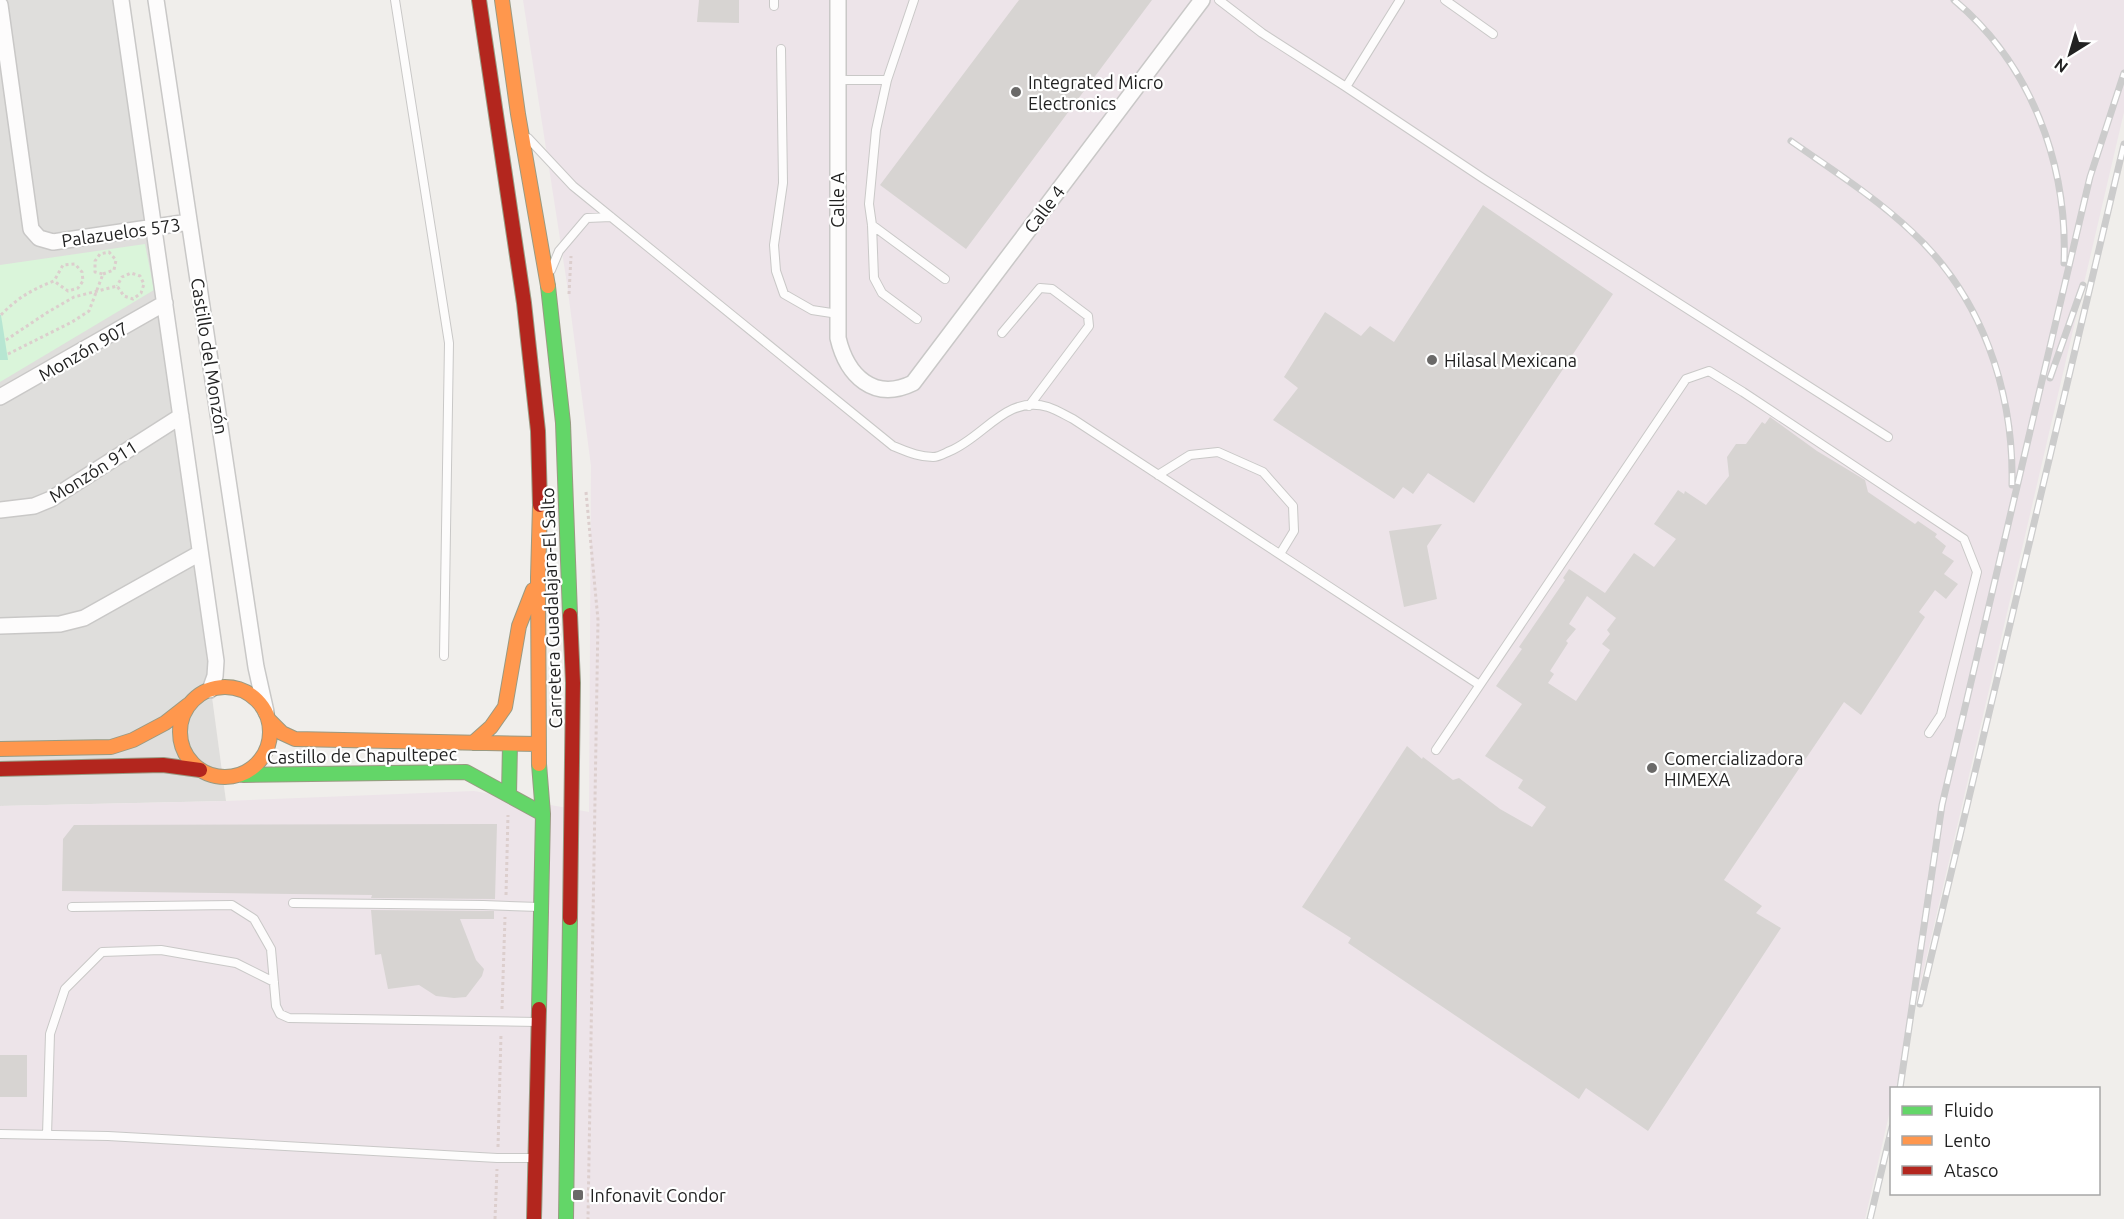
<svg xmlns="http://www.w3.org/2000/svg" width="2124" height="1219" font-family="Ubuntu,sans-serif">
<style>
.residential{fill:#dfdedc}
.industrial{fill:#ede4e9}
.park{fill:#daf5da}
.pitch{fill:#b7e6d2}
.building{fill:#d7d4d2;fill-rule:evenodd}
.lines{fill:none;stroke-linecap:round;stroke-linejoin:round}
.lane-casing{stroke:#c9c8c7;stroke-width:10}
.street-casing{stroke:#c9c8c7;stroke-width:18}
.fast-casing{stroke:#999a82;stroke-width:16}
.slow-casing{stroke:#999a82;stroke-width:16}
.jam-casing{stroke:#999a82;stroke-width:16}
.path{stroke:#dccecd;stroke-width:3;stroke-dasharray:3 3;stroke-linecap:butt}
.lane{stroke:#fdfcfc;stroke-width:8}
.street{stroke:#fdfcfc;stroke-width:15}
.fast{stroke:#63d668;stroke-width:14}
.slow{stroke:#ff974d;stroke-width:14}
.jam{stroke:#b3261e;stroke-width:14}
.rail-casing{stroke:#ccc;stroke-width:7}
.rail{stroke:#fff;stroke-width:4.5;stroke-dasharray:14;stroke-linecap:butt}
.poi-dot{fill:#6a6968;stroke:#fff;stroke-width:2}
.labels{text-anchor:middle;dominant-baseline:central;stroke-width:4.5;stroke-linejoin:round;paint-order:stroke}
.poi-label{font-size:18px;fill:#222;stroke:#fff;text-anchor:start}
.street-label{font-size:18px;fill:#222;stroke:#fff}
</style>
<rect width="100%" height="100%" fill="#f0eeeb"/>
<path class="residential" d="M0,0H118L226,801L0,806Z"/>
<path class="industrial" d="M523,0H2124V112L1896,1088H1892L1891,1106L1865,1219H0V806L226,801L474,791L589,812L591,466L567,284Z"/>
<path class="park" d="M145,244L154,290L0,382V265Z"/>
<path class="pitch" d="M0,315H1L8,360H0Z"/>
<path class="building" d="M699,0H739V23L697,22Z
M1019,0H1152L966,249L880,185Z
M1483,205L1613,294L1474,503L1428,473L1413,494L1403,487L1394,499L1273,420L1298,388L1284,377L1325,312L1361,336L1370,326L1394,342Z
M1770,417L1817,451L1865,480L1868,492L1915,524L1918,521L1937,534L1935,537L1946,546L1942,553L1954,561L1944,574L1958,584L1946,599L1935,590L1919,612L1925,617L1861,715L1844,702L1724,880L1762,906L1756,913L1781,928L1648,1131L1586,1088L1579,1099L1348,943L1351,938L1302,907L1407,746L1422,759L1423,757L1453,780L1459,778L1500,809L1532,827L1546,807L1518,788L1523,780L1485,756L1522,704L1496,686L1522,649L1519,647L1565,580L1563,578L1569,569L1605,593L1634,553L1654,567L1676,539L1654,524L1678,490L1684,494L1685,491L1706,505L1729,476L1727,457L1736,444H1746L1762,422L1765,424ZM1587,596L1616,618L1607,630L1610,634L1602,644L1610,650L1576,701L1548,683L1554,674L1550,671L1568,643L1566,641L1576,629L1569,624Z
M1442,524L1427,546L1437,599L1404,607L1389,531Z
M497,824L495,899L371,898L372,895L62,891L63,839L74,825Z
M371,910L494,911V919H460L476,960L484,969L482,976L466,997L454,998L436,996L419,985L388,989L381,954L375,955Z
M0,1055H27V1097H0Z"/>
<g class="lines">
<g class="lane-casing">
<path id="lane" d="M395,0L449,343L444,656
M1219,0L1262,33L1346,87L1400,0
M1445,0L1493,34
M774,6V0
M781,49L783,183L774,245L776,271L784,294L812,310L838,314
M837,80H887L876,130L869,204L872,225L874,278L882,293L917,319
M887,80L914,0
M1346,87L1484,179L1888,437
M528,138L573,186L893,446C906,451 918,457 933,457C939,457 945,453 950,451C984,437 1007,394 1048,407C1057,410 1065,415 1073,419L1478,684
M872,225L945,279
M551,270L559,251L587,218L611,217
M1002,333L1040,288L1052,289L1088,316L1089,326L1029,406
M1158,475L1190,455L1218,452L1263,472L1293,506L1294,531L1280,554
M1436,750L1686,379L1709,371L1743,392L1964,539L1977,572L1941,715L1929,733
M293,903L483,905L539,907
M72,907L232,905L254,919L271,949L276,1006L280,1014L289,1018L537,1022
M0,1134L108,1136L497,1158H533
M47,1135L50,1034L65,989L102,952L161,950L236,963L274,982"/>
</g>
<g class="street-casing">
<path id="street" d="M121,0L216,661L215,676L210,690
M156,0L256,667L266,712
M838,0V338C847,376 874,402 913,383L1202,0
M0,5L31,229L39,238L53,242L189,222
M0,397L165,303
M0,510L34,506L51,499L181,416
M0,626L60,624L84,618L200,553"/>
</g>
<g class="fast-casing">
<path id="fast" d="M548,286L563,423L570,615
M243,775L466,772L543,814
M509,795L510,744
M539,1009L543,814L539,764
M566,1219L570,918"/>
</g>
<g class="slow-casing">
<path id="slow" d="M502,0L518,114L548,286
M180 732a45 45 0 1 1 90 0a45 45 0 1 1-90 0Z
M268,719L282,733L295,739L538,744
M473,743L491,727L505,707L519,626L533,590
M0,749L111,747L133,740L165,723L188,705
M539,764L538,578L540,505"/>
</g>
<g class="jam-casing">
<path id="jam" d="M479,0L524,303L538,431L540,505
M0,769L163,765L200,770
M570,918L573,683L570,615
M534,1219L539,1009"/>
</g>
<path class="path" d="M569,294L571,256
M1,315C17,298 33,289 54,281L68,291L78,288L83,281L82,272L75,264L63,265L54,281
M6,340L48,312L74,297L117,286L124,296L133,299L141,293L144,284L140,276L131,273L122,277L117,286
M8,354L72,322L89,311L103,274L95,272V261L100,254L109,252L116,260L114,270L103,274
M586,492L598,620L588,1219
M506,895L508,815
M502,1009L505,917
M498,1147L501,1034
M495,1219L497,1169"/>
<use href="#lane" class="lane"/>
<use href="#street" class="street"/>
<use href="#fast" class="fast"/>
<use href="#slow" class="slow"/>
<use href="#jam" class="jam"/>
<g class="rail-casing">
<path id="rail" d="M1954,0C2031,64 2068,164 2064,263
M1791,141C1832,170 1875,197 1911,231C1982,296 2014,391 2012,485
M2050,378L2083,285
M1920,1004L2124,144
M1900,1088L1942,805L2090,177L2124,73
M1870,1219L1892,1127"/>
</g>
<use href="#rail" class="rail"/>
</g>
<g class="poi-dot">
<circle cx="1016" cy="92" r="6"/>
<circle cx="1432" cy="360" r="6"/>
<circle cx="1652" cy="768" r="6"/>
<rect x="572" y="1189" width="12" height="12" rx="3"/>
</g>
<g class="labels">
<g class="poi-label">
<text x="1028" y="82">Integrated Micro<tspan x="1028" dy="21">Electronics</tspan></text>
<text x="1444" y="360">Hilasal Mexicana</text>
<text x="1664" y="758">Comercializadora<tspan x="1664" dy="21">HIMEXA</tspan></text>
<text x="590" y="1195">Infonavit Condor</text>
</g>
<g class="street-label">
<text transform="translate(837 200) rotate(-90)">Calle A</text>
<text transform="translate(1044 209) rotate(-53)">Calle 4</text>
<text transform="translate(121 232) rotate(-8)">Palazuelos 573</text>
<text transform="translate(83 351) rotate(-30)">Monzón 907</text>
<text transform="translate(210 356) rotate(81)">Castillo del Monzón</text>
<text transform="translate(93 471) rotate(-32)">Monzón 911</text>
<text transform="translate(551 608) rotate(-92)">Carretera Guadalajara-El Salto</text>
<text transform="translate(362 755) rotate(-1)">Castillo de Chapultepec</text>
</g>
</g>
<rect x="1890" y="1087" width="210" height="108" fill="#ffffff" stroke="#a7a7a7" stroke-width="1.5"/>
<rect x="1902" y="1106" width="30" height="9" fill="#63d668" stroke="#a7a7a7" stroke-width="1.5"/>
<text x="1944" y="1117" font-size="18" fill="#222222">Fluido</text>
<rect x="1902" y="1136" width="30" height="9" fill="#ff974d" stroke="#a7a7a7" stroke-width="1.5"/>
<text x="1944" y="1147" font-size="18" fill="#222222">Lento</text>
<rect x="1902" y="1166" width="30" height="9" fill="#b3261e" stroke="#a7a7a7" stroke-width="1.5"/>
<text x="1944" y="1177" font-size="18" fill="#222222">Atasco</text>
<g transform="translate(2070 54) rotate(217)" stroke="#ffffff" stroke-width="4.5" paint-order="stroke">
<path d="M0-4.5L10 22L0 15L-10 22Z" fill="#222222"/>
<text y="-9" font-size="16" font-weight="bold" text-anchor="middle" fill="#222222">N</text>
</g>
</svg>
